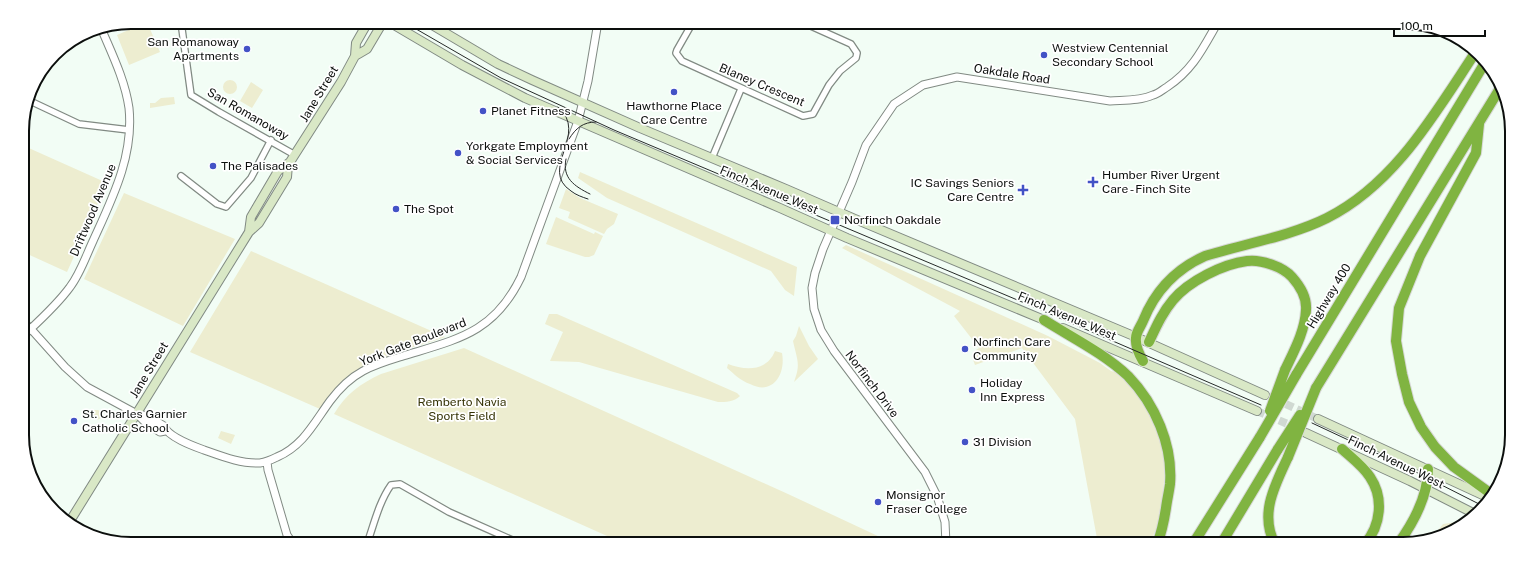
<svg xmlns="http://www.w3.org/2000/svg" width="1534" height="566" font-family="'Public Sans',sans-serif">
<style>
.green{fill:#ededd0}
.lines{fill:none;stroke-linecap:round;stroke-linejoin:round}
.secondary-tunnel{stroke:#d0d9d2;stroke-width:8;stroke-dasharray:8 4;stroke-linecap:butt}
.minor-casing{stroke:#818a83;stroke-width:8}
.tertiary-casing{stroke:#818a83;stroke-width:9}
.secondary-casing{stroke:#818a83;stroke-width:10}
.motorway-casing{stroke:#d8d9d8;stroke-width:12}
.minor{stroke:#fff;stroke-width:5.5}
.tertiary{stroke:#fff;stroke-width:7}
.secondary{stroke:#d9e8c6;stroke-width:8}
.motorway{stroke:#80b441;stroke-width:10}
.tram{stroke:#262a28;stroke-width:1}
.motorway-bridge-casing{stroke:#d8d9d8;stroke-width:12;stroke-linecap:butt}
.motorway-bridge{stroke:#80b441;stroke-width:10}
.poi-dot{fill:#4352c6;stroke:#fff;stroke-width:1.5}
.labels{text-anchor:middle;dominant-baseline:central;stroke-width:3.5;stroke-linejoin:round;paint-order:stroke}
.poi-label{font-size:12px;fill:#0c0f0d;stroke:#fff;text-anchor:start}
.street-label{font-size:12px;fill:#0c0f0d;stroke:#fff}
.park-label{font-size:12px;fill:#353306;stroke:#fff}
.rim{fill:none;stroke:#0c0f0d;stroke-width:2}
</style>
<rect width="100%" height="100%" fill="#f2fdf5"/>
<path class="green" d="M147,22L160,52L129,65L117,35Z
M223 87a7 7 0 1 1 14 0a7 7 0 1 1-14 0Z
M251,82L263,90L252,108L240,101Z
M174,97L175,104L150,108V103H155L161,98Z
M22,145L107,183L67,272L23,252Z
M580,172L797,267L794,296L785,290L771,271L607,198L578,178Z
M566,189L580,198L618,214L614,224L607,229L604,234L568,218L570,212L559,208Z
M124,193L235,239L183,326L84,279Z
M556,217L594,234L595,232L603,236L594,255L589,257H585L546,244Z
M846,245L1048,336L1100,363L1111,371L1115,372L1127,383L1148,409L1156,426L1164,457L1165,470L1162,506L1158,524L1150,544H1098L1075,419L1022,348L975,365L972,357L978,353L976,350L979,348L954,316L960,311L842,248Z
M251,251L445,337C416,347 385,354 358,370C342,379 330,394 320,409L190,352Z
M549,314H557L737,393L740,396C734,402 726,402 718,402L579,362L550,361L563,332L545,324Z
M799,326L809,346L818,359L794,382C801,363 797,360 793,341L796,336Z
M464,348L788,494L895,544H625L334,414C345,395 361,383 381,374Z
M775,351L782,353C786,374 773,396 750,384C741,381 734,374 727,368L728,364C746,371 767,371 775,351Z
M92,410H98L103,414L104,417L97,420L89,414Z
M221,431L235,435L231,444L218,438Z
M1464,521L1467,523L1434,535L1443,524Z"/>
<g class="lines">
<path class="secondary-tunnel" d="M1275,399L1318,419
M1257,411L1297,428"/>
<g class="minor-casing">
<path id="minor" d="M181,22L191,95L219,112L295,155
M693,22L677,50L676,53L682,61L803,116L813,114L829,85L840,71L856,58L857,53L851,44L802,22
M28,100L79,124L129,130
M712,158L741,89
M181,176L217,204L226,207L251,178L271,140
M23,320L31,329
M367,544C374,524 379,502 391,485L400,484L449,512L521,544"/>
</g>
<g class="tertiary-casing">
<path id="tertiary" d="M31,329L65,367L87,387L137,414L145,422L160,432L165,431
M23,336C39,321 57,305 70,287C80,274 86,256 93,241C112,199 134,156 129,108C125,80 112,54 101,28
M137,414L148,416L164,426C168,437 193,446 204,450C221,456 241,464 260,463C266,462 271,460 277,457C303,446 314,423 330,401C339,389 350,378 363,371C376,364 390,360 403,356C458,339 494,333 521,277L578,121L588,81L598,22
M267,462L268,470L287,535L293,544
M946,544L945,522L937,496L925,472L834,351L821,330L814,309L812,288L815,273L823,249L852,182L866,145L894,104L923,85L957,77L1110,101C1124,100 1140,101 1153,95C1158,94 1162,90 1167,87C1193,70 1203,48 1218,22"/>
</g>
<g class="secondary-casing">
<path id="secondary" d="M389,22L462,65L525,98L780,208L847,238L1049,322
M427,22L498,64L532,80L640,128L786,189L855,219L1136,337L1265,395
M355,56L367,49L383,22
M249,232L251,217L278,171L290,162L341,82L355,56L356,43L368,22
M1063,328L1257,411
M1318,419L1487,497
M1306,433L1410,481L1475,514
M70,521L249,232L259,223L287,177L288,165"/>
</g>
<g class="motorway-casing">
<path id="motorway" d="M1479,124L1476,153L1420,256L1399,308L1396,341L1402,374L1409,402L1421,427L1435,447L1454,467L1490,493
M1044,320C1071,337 1105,354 1128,376C1155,404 1173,445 1170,484C1169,492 1167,500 1166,508C1164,521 1162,532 1157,544
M1149,342C1156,327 1162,313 1173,300C1189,281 1223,264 1247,261C1261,259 1283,267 1292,277C1300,286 1307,298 1306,310C1305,331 1294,351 1285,370
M1143,361C1139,354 1135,346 1136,338C1136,332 1141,326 1143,321C1155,291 1176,269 1205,256C1244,244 1291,236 1327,218C1395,184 1435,113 1475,53
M1296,375L1486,61
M1316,388L1499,90
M1342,449C1352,458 1363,466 1370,477C1384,498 1381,525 1365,544
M1193,544L1260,437
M1221,544L1278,449
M1275,544C1259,514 1275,485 1288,457
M1398,544C1414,522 1428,497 1428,469"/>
</g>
<use href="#minor" class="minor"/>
<use href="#tertiary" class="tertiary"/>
<use href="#secondary" class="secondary"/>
<use href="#motorway" class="motorway"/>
<path class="tram" d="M404,22L501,78L614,130L1034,307L1261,405
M558,107C590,134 538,169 571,191C576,195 582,197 588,199
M569,139C576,128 583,122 596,122
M566,159C562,178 574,186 590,194
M1312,423L1406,467L1481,505"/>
<g class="motorway-bridge-casing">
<path id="motorway-bridge" d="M1270,411L1285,370
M1260,437L1296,375
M1278,449L1300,415
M1288,457L1316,388"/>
</g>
<use href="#motorway-bridge" class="motorway-bridge"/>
</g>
<g class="poi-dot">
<circle cx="247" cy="49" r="4"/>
<circle cx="1044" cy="55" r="4"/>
<circle cx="674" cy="92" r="4"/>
<circle cx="483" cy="111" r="4"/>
<circle cx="458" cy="153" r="4"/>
<circle cx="213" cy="166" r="4"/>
<path d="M1091 176h4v4h4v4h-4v4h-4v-4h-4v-4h4z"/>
<path d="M1021 184h4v4h4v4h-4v4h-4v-4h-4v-4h4z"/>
<circle cx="396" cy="209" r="4"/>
<rect x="830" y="215" width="10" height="10" rx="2"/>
<circle cx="965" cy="349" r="4"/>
<circle cx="972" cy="390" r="4"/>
<circle cx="74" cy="421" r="4"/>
<circle cx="965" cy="442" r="4"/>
<circle cx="878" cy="502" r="4"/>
</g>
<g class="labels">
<g class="poi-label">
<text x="239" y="42" text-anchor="end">San Romanoway<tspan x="239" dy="14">Apartments</tspan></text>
<text x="1052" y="48">Westview Centennial<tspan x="1052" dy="14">Secondary School</tspan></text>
<text x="674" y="106" text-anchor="middle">Hawthorne Place<tspan x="674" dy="14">Care Centre</tspan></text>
<text x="491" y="111">Planet Fitness</text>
<text x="466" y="146">Yorkgate Employment<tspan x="466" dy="14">&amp; Social Services</tspan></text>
<text x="221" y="166">The Palisades</text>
<text x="1102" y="175">Humber River Urgent<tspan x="1102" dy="14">Care - Finch Site</tspan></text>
<text x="1014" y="183" text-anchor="end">IC Savings Seniors<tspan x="1014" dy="14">Care Centre</tspan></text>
<text x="404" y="209">The Spot</text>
<text x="844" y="220">Norfinch Oakdale</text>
<text x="973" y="342">Norfinch Care<tspan x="973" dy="14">Community</tspan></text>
<text x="980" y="383">Holiday<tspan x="980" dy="14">Inn Express</tspan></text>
<text x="82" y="414">St. Charles Garnier<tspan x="82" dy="14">Catholic School</tspan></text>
<text x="973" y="442">31 Division</text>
<text x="886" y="495">Monsignor<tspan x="886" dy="14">Fraser College</tspan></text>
</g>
<g class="street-label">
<text transform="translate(1012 74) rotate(9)">Oakdale Road</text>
<text transform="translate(762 85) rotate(23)">Blaney Crescent</text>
<text transform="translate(319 94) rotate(-59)">Jane Street</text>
<text transform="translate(248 114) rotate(30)">San Romanoway</text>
<text transform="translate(769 190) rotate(23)">Finch Avenue West</text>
<text transform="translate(93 210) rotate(-67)">Driftwood Avenue</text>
<text transform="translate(1329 296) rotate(-59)">Highway 400</text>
<text transform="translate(1067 316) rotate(23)">Finch Avenue West</text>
<text transform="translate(413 342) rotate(-21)">York Gate Boulevard</text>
<text transform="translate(149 370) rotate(-59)">Jane Street</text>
<text transform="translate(872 384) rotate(53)">Norfinch Drive</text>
<text transform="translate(1396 462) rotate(26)">Finch Avenue West</text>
</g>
<g class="park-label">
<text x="462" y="402">Remberto Navia<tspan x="462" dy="14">Sports Field</tspan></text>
</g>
</g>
<path d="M0 0H1534V566H0ZM131 29H1403A102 102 0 0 1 1505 131V435A102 102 0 0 1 1403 537H131A102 102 0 0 1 29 435V131A102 102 0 0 1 131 29Z" fill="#fff" fill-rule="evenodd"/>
<path class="rim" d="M131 29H1403A102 102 0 0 1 1505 131V435A102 102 0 0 1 1403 537H131A102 102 0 0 1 29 435V131A102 102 0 0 1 131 29Z"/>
<path d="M1394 30v6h91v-6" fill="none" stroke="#0c0f0d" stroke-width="2"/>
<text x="1400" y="30" font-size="12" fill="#0c0f0d" stroke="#ffffff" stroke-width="3" paint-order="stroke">100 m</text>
</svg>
